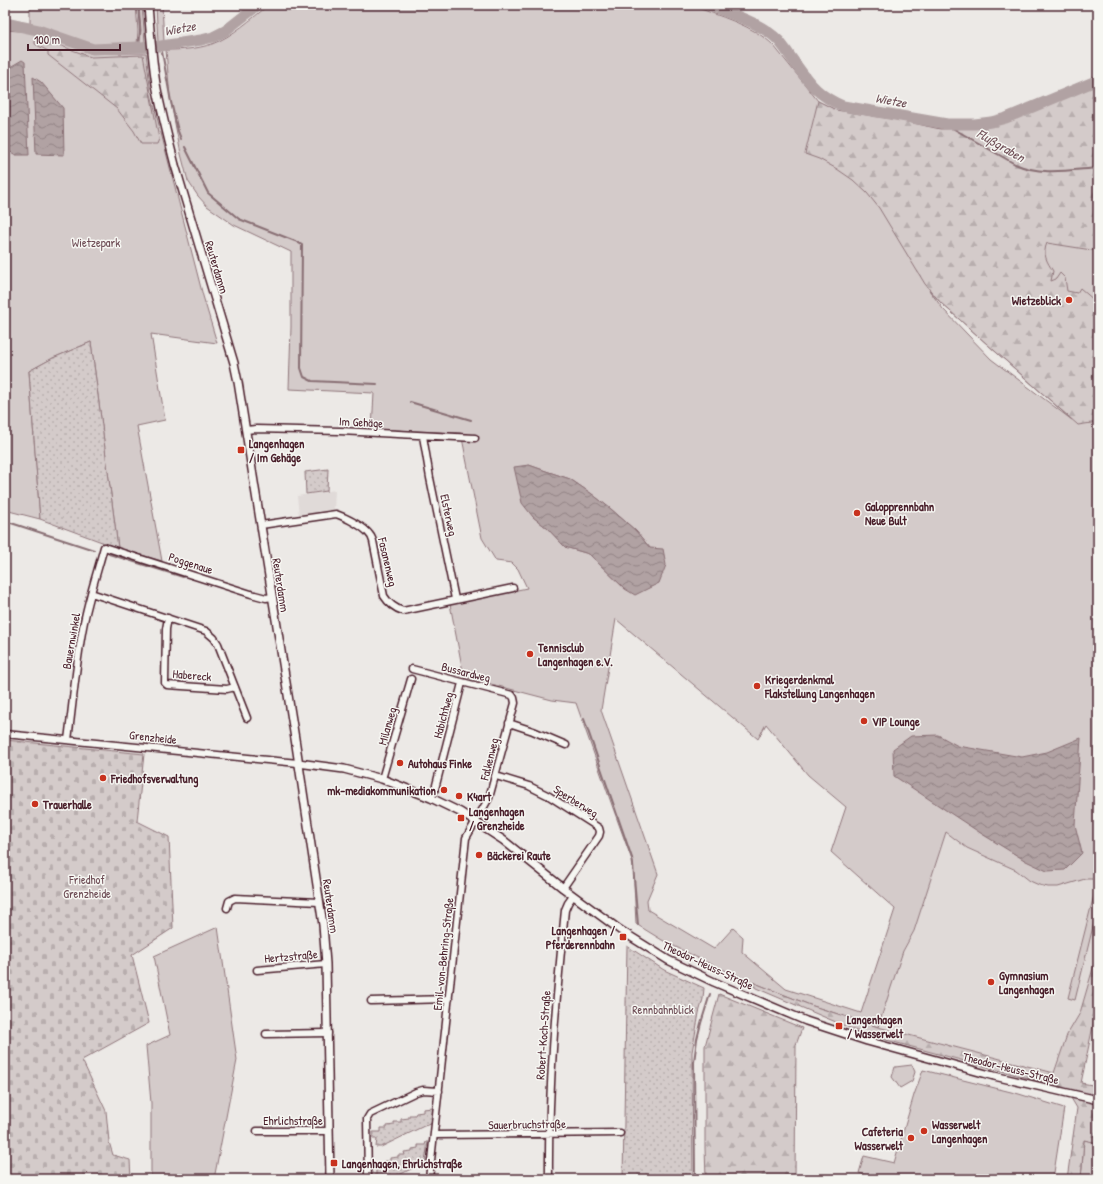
<svg xmlns="http://www.w3.org/2000/svg" width="1103" height="1184" font-family="'Patrick Hand',sans-serif">
<style>
.built{fill:#e0dad8}
.green{fill:#d4cbca;stroke:#8f757a;fill-rule:evenodd}
.forest{fill:url(#forest-firs);stroke:#8f757a}
.cemetery{fill:url(#cemetery-stones);stroke:#8f757a}
.garden{fill:url(#garden-dots);stroke:#8f757a}
.water{fill:url(#water-waves);stroke:#886e73}
.lines{fill:none;stroke-linecap:round;stroke-linejoin:round}
.stream{stroke:#886e73;stroke-width:2}
.river{stroke:#b1a2a3;stroke-width:11}
.minor-casing{stroke:#4a1f2b;stroke-width:9}
.tertiary-casing{stroke:#4a1f2b;stroke-width:10}
.minor{stroke:#f6f6f2;stroke-width:6}
.tertiary{stroke:#f6f6f2;stroke-width:7}
.poi-dot{fill:#c8321e;stroke:#f6f6f2;stroke-width:1.5}
.labels{text-anchor:middle;dominant-baseline:central;stroke-width:3;stroke-linejoin:round;paint-order:stroke}
.park-label{font-size:12px;fill:#6c4a53;stroke:#f6f6f2}
.street-label{font-size:12px;fill:#4a1f2b;stroke:#f6f6f2}
.poi-label{font-size:12px;font-weight:bold;fill:#4a1f2b;stroke:#f6f6f2;text-anchor:start}
.water-label{font-size:13px;font-style:italic;fill:#6e4d55;stroke:#f6f6f2}
</style>
<defs>
<pattern id="forest-firs" width="22" height="20" patternUnits="userSpaceOnUse"><rect width="22" height="20" fill="#d4cbca"/><path d="M5 1l3.5 6h-7zM16 11l3.5 6h-7z" fill="#b8aeae"/></pattern>
<pattern id="cemetery-stones" width="16" height="16" patternUnits="userSpaceOnUse"><rect width="16" height="16" fill="#d4cbca"/><path d="M2 7V4a2 2 0 0 1 4 0v3zM10 15v-3a2 2 0 0 1 4 0v3z" fill="#b8aeae"/></pattern>
<pattern id="garden-dots" width="8" height="8" patternUnits="userSpaceOnUse"><rect width="8" height="8" fill="#d4cbca"/><path d="M2 2h.1M6 6h.1" fill="none" stroke="#b8aeae" stroke-width="1.8" stroke-linecap="round"/></pattern>
<pattern id="water-waves" width="16" height="10" patternUnits="userSpaceOnUse"><rect width="16" height="10" fill="#b1a2a3"/><path d="M0 5q4-4 8 0t8 0" fill="none" stroke="#928385"/></pattern>
</defs>
<rect width="100%" height="100%" fill="#ece9e6"/>
<filter id="ink" filterUnits="userSpaceOnUse"><feTurbulence type="fractalNoise" baseFrequency=".025" numOctaves="2"/><feDisplacementMap in="SourceGraphic" scale="8" xChannelSelector="R" yChannelSelector="G"/><feConvolveMatrix kernelMatrix="1 2 1 2 8 2 1 2 1" color-interpolation-filters="sRGB"/></filter>
<g filter="url(#ink)">
<path class="built" d="M335,490L334,511L299,515L297,496Z
M946,832L967,848L1016,870L1030,881L1098,879V951L1080,1013L1067,1035L1054,1073L878,1027L903,951L914,931Z"/>
<path class="green" d="M30,5H136L138,31L137,44L94,47L30,26Z
M139,5H142L145,42L140,43L141,30Z
M156,5H162L164,42L158,43Z
M269,5H690C718,16 754,25 774,46L818,101L836,110L904,121L940,129L986,128L1098,84V879H1085L1058,887H1048L1039,885L1030,881L1016,870L967,848L946,832L914,931L903,951L878,1027L810,1005L747,980L706,962L662,940L636,924L633,863L613,808L576,703L552,700L464,677L450,604L527,588L518,569L512,563L496,561L482,538L461,433L372,429L374,393L289,389L291,327V252L234,225L207,206L198,196L188,181L181,154L170,98L166,50C181,50 197,49 212,44C232,37 252,18 269,5ZM929,290L941,303L1072,420L991,359L943,309ZM529,465L546,471L570,479L592,494L611,509L636,531L650,548L625,589L589,554L565,547L547,528L533,517ZM616,619L758,739L766,724L808,775L846,807L831,852L895,909L861,1013L786,989L742,952L743,937L733,928L714,949L648,910L647,900L658,874L601,710Z
M5,30L34,32L90,53H146L151,94L203,296L217,343L151,334L165,420L137,426L162,561L118,548L91,342L53,358L29,371L40,519L5,510Z
M1095,891L1098,892V906L1075,1000L1068,998Z
M218,927L237,1060L214,1179H151V1103L146,1046L170,1035L154,956Z
M912,1065L915,1072L912,1081L900,1088L892,1077L895,1067Z
M923,1070L1019,1094L1064,1108L1053,1179H865L866,1175L859,1173L864,1156L894,1163L914,1095Z
M1084,1140L1098,1143V1179H1081Z"/>
<path class="forest" d="M35,36L91,57L143,55L159,139L157,144H141L134,131L117,109L48,55V51L35,44Z
M1098,84V251L1047,243C1042,254 1047,262 1053,271L1051,281L1056,279L1060,273L1065,278L1067,291L1077,293L1080,288L1095,301L1098,295V422L1078,425L941,303L925,284L879,208L867,193L853,180L837,169L819,159L805,154L818,101L836,110L904,121L940,129L986,128Z
M1098,951V1002L1081,1083L1098,1086V1143L1084,1140L1081,1179H1067L1077,1108L1065,1088L864,1034L756,988L747,980L810,1005L878,1027L1054,1073L1067,1035L1080,1013Z
M719,994L802,1028L796,1045L795,1179H706L705,1148V1046Z"/>
<path class="cemetery" d="M5,740L144,754L137,821L169,837L173,928L132,955L149,1023L82,1060L106,1111L109,1142L113,1155L130,1160L131,1179H5Z"/>
<path class="garden" d="M91,342L118,548L40,519L29,371L53,358Z
M328,469L327,491L306,494L305,472Z
M627,946L664,970L704,988L703,999L699,1013L692,1052L693,1179H623Z
M433,1108L431,1124L424,1126L381,1147H376L377,1139H373V1132H381V1128H387V1126L394,1125V1122H401V1119L409,1118V1115H415L416,1113L423,1112V1109Z
M426,1142H428L425,1162L391,1179H376V1165L384,1164V1161H390V1158L398,1157V1155H405L404,1152L412,1151V1149L418,1148V1145H425Z"/>
<path class="water" d="M22,60L25,62L29,155H16L5,149V70Z
M33,77L41,82L63,108L64,155L36,154Z
M529,465L546,471L570,479L592,494L611,509L636,531L650,548L663,549L666,565L659,583L635,595L625,589L589,554L565,547L547,528L533,517L522,503L514,467Z
M938,735L958,746L1022,757L1047,752L1081,738L1075,825L1082,853L1065,870L1047,871L1026,861L982,834L894,776L893,749L911,736Z"/>
<g class="lines">
<path class="stream" d="M138,5L140,31L138,48
M161,46L171,102L178,131L181,139
M947,124L954,129L1015,164C1041,176 1070,170 1098,168
M185,147L208,193L239,219L295,241L302,245L301,368L304,377L312,381L377,384
M410,402L471,420
M5,521L94,550
M109,554L183,577
M584,719L632,858L633,865L638,925
M695,1179L694,1062L697,1039L701,1023L710,994"/>
<path class="river" d="M708,5C733,15 760,22 779,41C783,46 787,51 790,56C807,79 815,95 843,106L947,124H975L991,122L1006,118L1098,80
M5,23L38,30L93,49L161,46L201,40L213,37L225,31L258,5"/>
<g class="minor-casing">
<path id="minor" d="M246,430L256,429L340,431L475,438
M423,436L430,478L455,599
M261,525L336,514C345,517 365,527 370,535C372,537 372,539 373,541L384,596C389,604 394,608 403,611L513,588
M91,593L206,631L214,638L218,644L247,718
M168,618L166,629L165,683L167,685L227,689L235,687
M412,669L512,695L514,698L515,703L489,798L466,838L429,1179
M509,723L533,731L566,745
M5,734L298,763
M68,740C73,702 76,664 83,627C88,600 97,573 104,547L251,594L266,598L272,597
M496,776L529,786L549,796L599,828L600,832L599,836L563,888
M382,779L411,679
M431,798L435,789L462,683
M227,908L229,901L235,898L319,902
M257,970L326,964
M371,1001L449,999
M266,1034L328,1033
M257,1131H329
M435,1135L620,1133
M368,1179L367,1119L370,1114L416,1092L423,1090L439,1091
M549,1179C548,1089 556,1000 565,910L568,903L573,896"/>
</g>
<g class="tertiary-casing">
<path id="tertiary" d="M148,5C150,31 152,58 156,84C161,111 168,138 175,165L234,363L238,382L296,745L323,925L326,964L330,1179
M298,763L344,769L382,779L431,798L460,812L503,840L563,888L620,930L668,960L714,982L806,1021L867,1041L994,1076L1098,1100"/>
</g>
<use href="#minor" class="minor"/>
<use href="#tertiary" class="tertiary"/>
</g>
</g>
<g class="poi-dot">
<circle cx="1069" cy="300" r="4"/>
<rect x="237" y="446" width="8" height="8" rx="2"/>
<circle cx="857" cy="513" r="4"/>
<circle cx="530" cy="654" r="4"/>
<circle cx="757" cy="686" r="4"/>
<circle cx="864" cy="721" r="4"/>
<circle cx="400" cy="763" r="4"/>
<circle cx="103" cy="778" r="4"/>
<circle cx="444" cy="790" r="4"/>
<circle cx="459" cy="796" r="4"/>
<circle cx="35" cy="804" r="4"/>
<rect x="457" y="814" width="8" height="8" rx="2"/>
<circle cx="479" cy="855" r="4"/>
<rect x="619" y="933" width="8" height="8" rx="2"/>
<circle cx="991" cy="982" r="4"/>
<rect x="835" y="1022" width="8" height="8" rx="2"/>
<circle cx="924" cy="1131" r="4"/>
<circle cx="911" cy="1138" r="4"/>
<rect x="330" y="1159" width="8" height="8" rx="2"/>
</g>
<g class="labels">
<g class="park-label">
<text x="96" y="242">Wietzepark</text>
<text x="87" y="879">Friedhof<tspan x="87" dy="14">Grenzheide</tspan></text>
<text x="663" y="1009">Rennbahnblick</text>
</g>
<g class="street-label">
<text transform="translate(217 267) rotate(73)">Reuterdamm</text>
<text transform="translate(361 422) rotate(3)">Im Gehäge</text>
<text transform="translate(449 515) rotate(78)">Elsterweg</text>
<text transform="translate(388 562) rotate(77)">Fasanenweg</text>
<text transform="translate(191 563) rotate(18)">Poggenaue</text>
<text transform="translate(281 585) rotate(81)">Reuterdamm</text>
<text transform="translate(71 641) rotate(-80)">Bauernwinkel</text>
<text transform="translate(466 672) rotate(14)">Bussardweg</text>
<text transform="translate(192 675) rotate(5)">Habereck</text>
<text transform="translate(443 715) rotate(-75)">Habichtweg</text>
<text transform="translate(387 726) rotate(-74)">Milanweg</text>
<text transform="translate(153 737) rotate(6)">Grenzheide</text>
<text transform="translate(489 759) rotate(-76)">Falkenweg</text>
<text transform="translate(576 801) rotate(32)">Sperberweg</text>
<text transform="translate(331 906) rotate(82)">Reuterdamm</text>
<text transform="translate(443 954) rotate(-84)">Emil-von-Behring-Straße</text>
<text transform="translate(291 956) rotate(-5)">Hertzstraße</text>
<text transform="translate(708 965) rotate(25)">Theodor-Heuss-Straße</text>
<text transform="translate(543 1035) rotate(-86)">Robert-Koch-Straße</text>
<text transform="translate(1011 1068) rotate(14)">Theodor-Heuss-Straße</text>
<text x="293" y="1120">Ehrlichstraße</text>
<text transform="translate(527 1124) rotate(-1)">Sauerbruchstraße</text>
</g>
<g class="poi-label">
<text x="1061" y="300" text-anchor="end">Wietzeblick</text>
<text x="249" y="443">Langenhagen<tspan x="249" dy="14">/ Im Gehäge</tspan></text>
<text x="865" y="506">Galopprennbahn<tspan x="865" dy="14">Neue Bult</tspan></text>
<text x="538" y="647">Tennisclub<tspan x="538" dy="14">Langenhagen e.V.</tspan></text>
<text x="765" y="679">Kriegerdenkmal<tspan x="765" dy="14">Flakstellung Langenhagen</tspan></text>
<text x="872" y="721">VIP Lounge</text>
<text x="408" y="763">Autohaus Finke</text>
<text x="111" y="778">Friedhofsverwaltung</text>
<text x="436" y="790" text-anchor="end">mk-mediakommunikation</text>
<text x="467" y="796">K4art</text>
<text x="43" y="804">Trauerhalle</text>
<text x="469" y="811">Langenhagen<tspan x="469" dy="14">/ Grenzheide</tspan></text>
<text x="487" y="855">Bäckerei Raute</text>
<text x="615" y="930" text-anchor="end">Langenhagen /<tspan x="615" dy="14">Pferderennbahn</tspan></text>
<text x="999" y="975">Gymnasium<tspan x="999" dy="14">Langenhagen</tspan></text>
<text x="847" y="1019">Langenhagen<tspan x="847" dy="14">/ Wasserwelt</tspan></text>
<text x="932" y="1124">Wasserwelt<tspan x="932" dy="14">Langenhagen</tspan></text>
<text x="903" y="1131" text-anchor="end">Cafeteria<tspan x="903" dy="14">Wasserwelt</tspan></text>
<text x="342" y="1163">Langenhagen, Ehrlichstraße</text>
</g>
<g class="water-label">
<text transform="translate(180 28) rotate(-10)">Wietze</text>
<text transform="translate(891 100) rotate(10)">Wietze</text>
<text transform="translate(1001 145) rotate(30)">Flußgraben</text>
</g>
</g>
<rect width="1103" height="1184" fill="none" stroke="#f6f6f2" stroke-width="20"/>
<rect x="10" y="10" width="1083" height="1164" fill="none" stroke="#4a1f2b" stroke-width="1.5" filter="url(#ink)"/>
<path d="M28 44v6h92v-6" fill="none" stroke="#4a1f2b" stroke-width="2"/>
<text x="34" y="44" font-size="12" fill="#4a1f2b" stroke="#f6f6f2" stroke-width="3" paint-order="stroke">100 m</text>
</svg>
